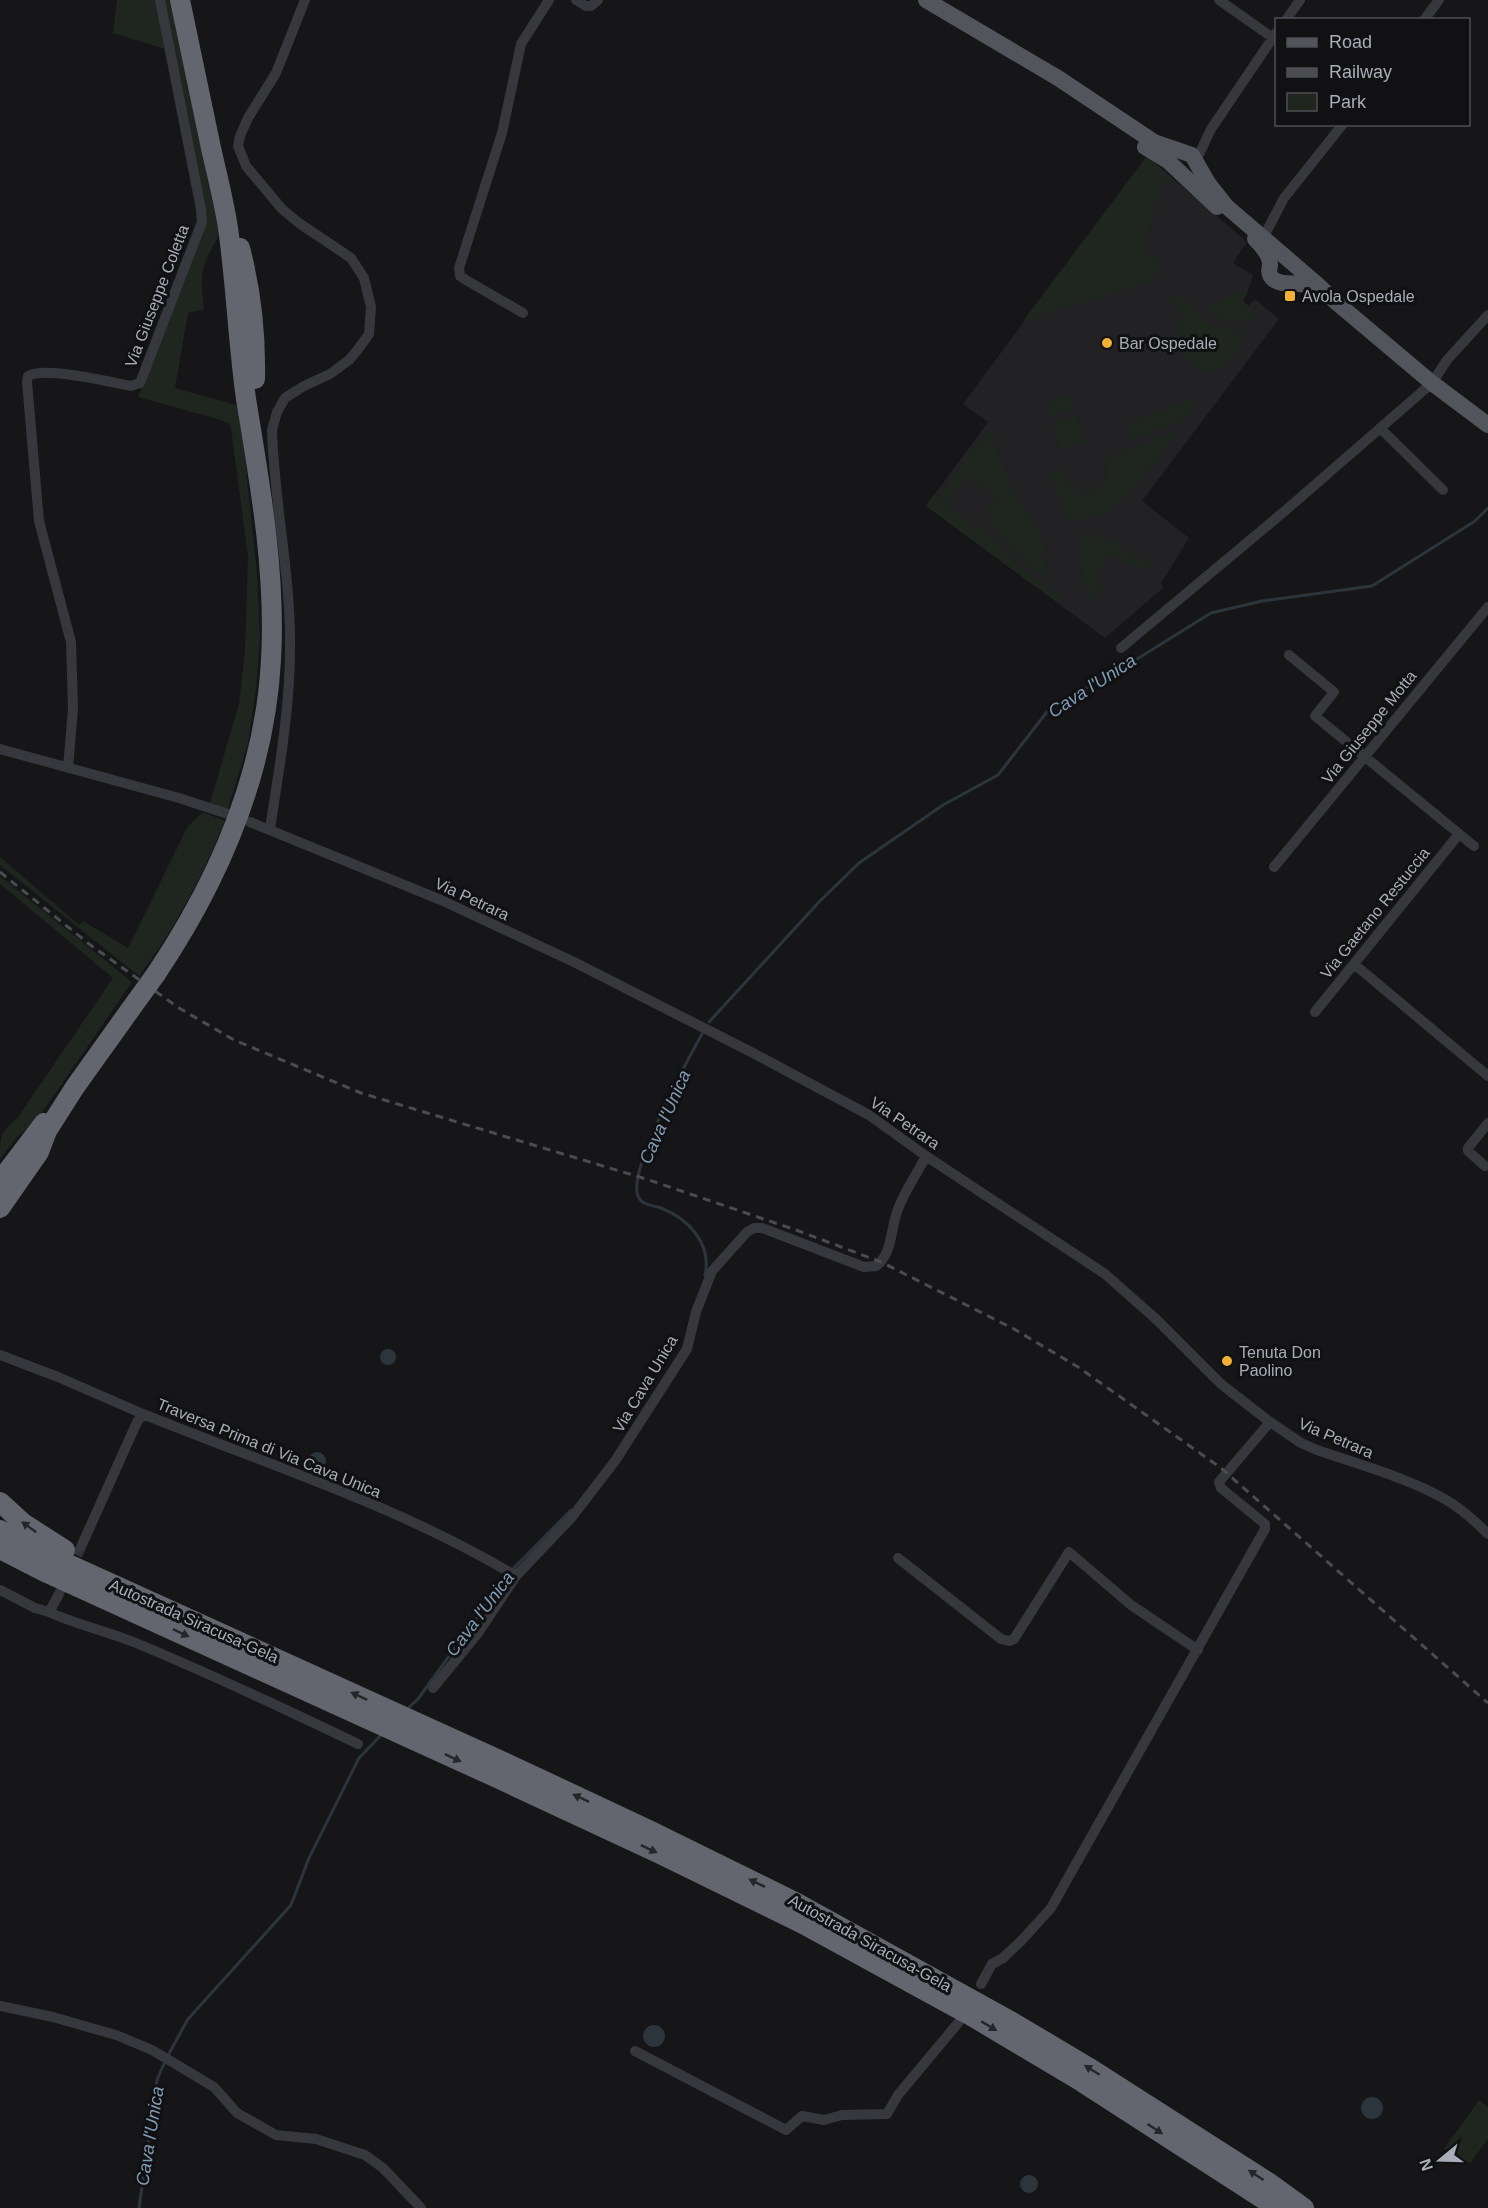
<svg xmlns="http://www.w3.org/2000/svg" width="1488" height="2208" font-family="Helvetica,sans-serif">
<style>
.built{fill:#222225}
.green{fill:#1e261f}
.water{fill:#2c353c}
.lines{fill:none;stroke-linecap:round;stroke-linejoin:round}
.stream{stroke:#2c353c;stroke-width:3}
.minor-tunnel{stroke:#333438;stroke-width:10;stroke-dasharray:10 5;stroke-linecap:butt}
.minor{stroke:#37383d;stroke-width:10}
.primary{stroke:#53555c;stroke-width:16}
.motorway{stroke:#63666e;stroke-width:20}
.rail{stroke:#4a4c52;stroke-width:3;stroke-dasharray:8 6;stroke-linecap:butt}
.motorway-bridge{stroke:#63666e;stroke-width:20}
.oneway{fill:#26262a}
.poi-dot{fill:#f2b134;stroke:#111113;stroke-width:2}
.labels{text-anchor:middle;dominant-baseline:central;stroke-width:6;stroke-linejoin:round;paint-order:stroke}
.street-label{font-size:16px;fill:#a8adb8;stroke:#111113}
.poi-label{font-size:16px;fill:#a8adb8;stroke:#111113;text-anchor:start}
.water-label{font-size:18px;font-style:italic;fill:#7f9bb3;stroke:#111113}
</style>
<rect width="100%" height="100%" fill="#161618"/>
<path class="built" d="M1147,156L1247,242L1233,263L1253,275L1247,294L1243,301L1248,306L1255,299L1279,319L1142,501L1189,538L1161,583L1163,588L1105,638L926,506L988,422L963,404Z"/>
<path class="green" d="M117,0H156L165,49L113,33Z
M163,0H174L220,233C202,266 199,270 204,309L188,313L175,388L243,407L247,480L257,572L260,639L256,689L248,743L228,809L210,803L239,704L245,652L248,556L231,428L228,423L221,420L138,397L203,232L207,213L199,183Z
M1147,156L1171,178L1162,183L1146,241L1145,250L1162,263L1154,281L1023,321Z
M1240,289L1247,294L1243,301L1256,313C1241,328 1218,323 1206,307L1227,298Z
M1177,295L1194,305L1205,321L1212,325L1246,334V337C1240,346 1232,362 1222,368C1205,379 1184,356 1172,346L1181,335L1177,323L1183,319L1178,306L1169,303Z
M1069,395L1074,408L1050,418L1045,405Z
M1192,398L1197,400L1182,421L1132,440L1126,425Z
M1076,414L1086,440L1062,449L1052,424Z
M993,430L1000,458L1011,486L1024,509L1041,533L1049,579L1024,562L992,528L994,518L986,512L996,497L967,476L948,502L940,495L972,451Z
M1171,433L1175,435C1158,456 1141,484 1121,502C1109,514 1079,526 1065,515L1050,475L1064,469L1068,485L1075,483L1080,495L1105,484L1107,467L1104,459Z
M933,495L975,527L978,522L1020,566L1062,597L1058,603L926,506Z
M1088,529L1091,538L1100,534L1104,543L1114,539L1118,545L1153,567L1144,570L1109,554L1096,576L1104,588L1089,598C1084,577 1070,547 1088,529Z
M203,812L225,821C202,876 176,928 139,976L0,865V857L79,925L83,921L128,948L188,826Z
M0,876L132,982L37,1120L17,1137L0,1159C0,1136 0,1132 18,1117L113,978L0,884Z
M1479,2100L1488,2107V2139L1468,2166L1444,2149Z"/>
<path class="water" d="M380 1357a8 8 0 1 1 16 0a8 8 0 1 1-16 0Z
M308 1461a9 9 0 1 1 18 0a9 9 0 1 1-18 0Z
M643 2036a11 11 0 1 1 22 0a11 11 0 1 1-22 0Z
M1361 2108a11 11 0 1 1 22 0a11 11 0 1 1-22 0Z
M1020 2184a9 9 0 1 1 18 0a9 9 0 1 1-18 0Z"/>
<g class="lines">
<path class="stream" d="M709,1022L819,902L859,863L943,805L998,775L1050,708L1129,664L1211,613L1262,601L1372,586L1475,521L1488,508
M702,1034C688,1059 627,1172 638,1196C642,1206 653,1205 661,1208C689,1219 712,1244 705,1275
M406,1710L418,1699L510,1572L571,1510
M139,2208L157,2080L166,2059L188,2019L291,1905L309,1858L359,1758L382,1734"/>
<path class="minor-tunnel" d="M58,1596L81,1547"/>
<path class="minor" d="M576,0L586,6H591L598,0
M1219,0L1273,38
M1286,20L1300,0
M1424,20L1439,0
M1196,161L1211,129L1276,33
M1263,238L1284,198L1343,124
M523,313L466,280L460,276L459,268L502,133L521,44L549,0
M1380,428L1443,490
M1121,648L1286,510L1432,383L1447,360L1488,315
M1289,655L1334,692L1315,716L1474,846
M0,749L179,798L228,814
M68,768L73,709L71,642L39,521L27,382L28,376C45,366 110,382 131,386L140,383L202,222L201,209L160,0
M250,822L441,900L574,962L755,1054L869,1115L926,1156L1105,1274L1156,1319L1221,1384L1270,1422L1301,1443L1317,1450C1357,1464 1412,1479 1448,1501C1463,1510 1476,1522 1488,1534
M270,829C279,769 290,709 290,648C291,575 274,503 272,430L277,412L285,398L304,386L330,374L349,360L359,348L369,334L371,307L364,278L351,258L299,223L282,209L246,166L238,146L240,136L248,118L276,73L305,0
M1274,867L1488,607
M1354,964L1488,1076
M1315,1012L1459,834
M1485,1166L1468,1151V1148L1488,1123
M0,1355L58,1377L143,1414
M81,1547L137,1422L143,1414C269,1465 399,1506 516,1576
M898,1558L1001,1639L1009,1641L1014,1639L1069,1552L1131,1605L1198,1650
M0,1590L35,1608L49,1612L58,1596
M49,1612C77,1625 107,1631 136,1643C211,1674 285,1709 358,1744
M433,1688L478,1633L516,1576L572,1517L615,1461L687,1349L696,1312L712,1271L747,1232L754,1228H762L864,1267L876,1266C891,1256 891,1231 896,1215C901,1196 917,1174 926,1156
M981,1984L992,1964L1003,1958L1022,1940L1051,1908L1265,1529V1524L1221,1488L1219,1482L1270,1422
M0,2006L53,2017L116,2035L152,2050L214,2087L237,2113L276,2135L316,2139L365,2155L383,2168L421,2208
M635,2051L786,2130L802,2116L824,2120L842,2115L887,2114L898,2095L958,2023"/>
<path class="primary" d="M926,0L1058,78L1154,142L1192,155L1208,183L1226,206L1318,285L1337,303L1432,383L1488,425
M1145,147L1168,161L1217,207
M1255,239C1261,245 1270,255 1270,264C1270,270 1267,272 1272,278C1279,286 1295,282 1305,285C1309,286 1314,289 1318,292"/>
<path class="motorway" d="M240,248C251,290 256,334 255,379
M156,974C219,880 265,774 271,660C276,573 260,484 246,399C238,342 236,284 228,228C224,201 217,175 211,148C201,99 190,49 180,0
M0,1181L44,1123
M0,1208L39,1152L47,1131L75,1087L130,1010
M0,1502L23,1523L65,1550
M0,1530L55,1558L504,1762L651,1831L797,1903L1014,2023L1088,2067L1271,2184L1304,2208
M0,1549L47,1573L497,1778L660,1854L803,1924L973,2017L1082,2082L1277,2208"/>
<path class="rail" d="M0,872L89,944L179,1008L234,1040L361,1093L646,1179L796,1230L881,1262L1014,1329L1078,1367L1221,1468L1488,1703"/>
<path class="motorway-bridge" d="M130,1010L156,974"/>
</g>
<defs><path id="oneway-solid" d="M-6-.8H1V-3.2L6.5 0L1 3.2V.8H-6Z" transform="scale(1.5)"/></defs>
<g class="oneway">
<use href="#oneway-solid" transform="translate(29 1527) rotate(-144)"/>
<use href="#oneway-solid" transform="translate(181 1633) rotate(25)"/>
<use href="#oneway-solid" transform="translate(359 1696) rotate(-155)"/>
<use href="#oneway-solid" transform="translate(453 1758) rotate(25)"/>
<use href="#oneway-solid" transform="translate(581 1798) rotate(-155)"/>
<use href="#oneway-solid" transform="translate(649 1849) rotate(25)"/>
<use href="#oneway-solid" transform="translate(757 1883) rotate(-154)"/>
<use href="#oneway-solid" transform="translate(989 2026) rotate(31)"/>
<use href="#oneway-solid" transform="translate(1092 2070) rotate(-148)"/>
<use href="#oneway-solid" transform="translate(1155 2129) rotate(33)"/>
<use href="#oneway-solid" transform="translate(1256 2175) rotate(-147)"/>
</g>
<g class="poi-dot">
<rect x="1284" y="290" width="12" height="12" rx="3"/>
<circle cx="1107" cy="343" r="6"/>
<circle cx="1227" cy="1361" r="6"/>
</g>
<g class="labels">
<g class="street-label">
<text transform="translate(157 296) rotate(-69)">Via Giuseppe Coletta</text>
<text transform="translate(1369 727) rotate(-51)">Via Giuseppe Motta</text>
<text transform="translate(472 899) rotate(25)">Via Petrara</text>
<text transform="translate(1375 913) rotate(-51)">Via Gaetano Restuccia</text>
<text transform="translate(905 1123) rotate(34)">Via Petrara</text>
<text transform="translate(645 1384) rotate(-59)">Via Cava Unica</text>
<text transform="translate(1336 1438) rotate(23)">Via Petrara</text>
<text transform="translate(269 1448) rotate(22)">Traversa Prima di Via Cava Unica</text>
<text transform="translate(194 1621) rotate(24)">Autostrada Siracusa-Gela</text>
<text transform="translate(870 1943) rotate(29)">Autostrada Siracusa-Gela</text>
</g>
<g class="poi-label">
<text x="1302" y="296">Avola Ospedale</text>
<text x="1119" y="343">Bar Ospedale</text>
<text x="1239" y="1352">Tenuta Don<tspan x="1239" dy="18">Paolino</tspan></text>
</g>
<g class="water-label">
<text transform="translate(1092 686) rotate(-33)">Cava l'Unica</text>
<text transform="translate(665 1117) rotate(-66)">Cava l'Unica</text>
<text transform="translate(480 1614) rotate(-53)">Cava l'Unica</text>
<text transform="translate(150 2136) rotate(-81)">Cava l'Unica</text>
</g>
</g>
<rect x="1275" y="18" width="195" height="108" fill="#111113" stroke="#4d4f55" stroke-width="1.5"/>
<rect x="1287" y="38" width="30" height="9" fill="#53555c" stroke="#4d4f55" stroke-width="1.5"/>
<text x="1329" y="48" font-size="18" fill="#a8adb8">Road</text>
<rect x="1287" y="68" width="30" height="9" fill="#4a4c52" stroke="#4d4f55" stroke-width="1.5"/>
<text x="1329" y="78" font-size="18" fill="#a8adb8">Railway</text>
<rect x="1287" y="93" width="30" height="18" fill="#1e261f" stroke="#4d4f55" stroke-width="1.5"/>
<text x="1329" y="108" font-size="18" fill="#a8adb8">Park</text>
<g transform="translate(1440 2160) rotate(251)" stroke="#111113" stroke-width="4.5" paint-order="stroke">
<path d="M0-4.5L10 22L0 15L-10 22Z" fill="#a8adb8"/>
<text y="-9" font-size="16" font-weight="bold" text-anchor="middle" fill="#a8adb8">N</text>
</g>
</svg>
